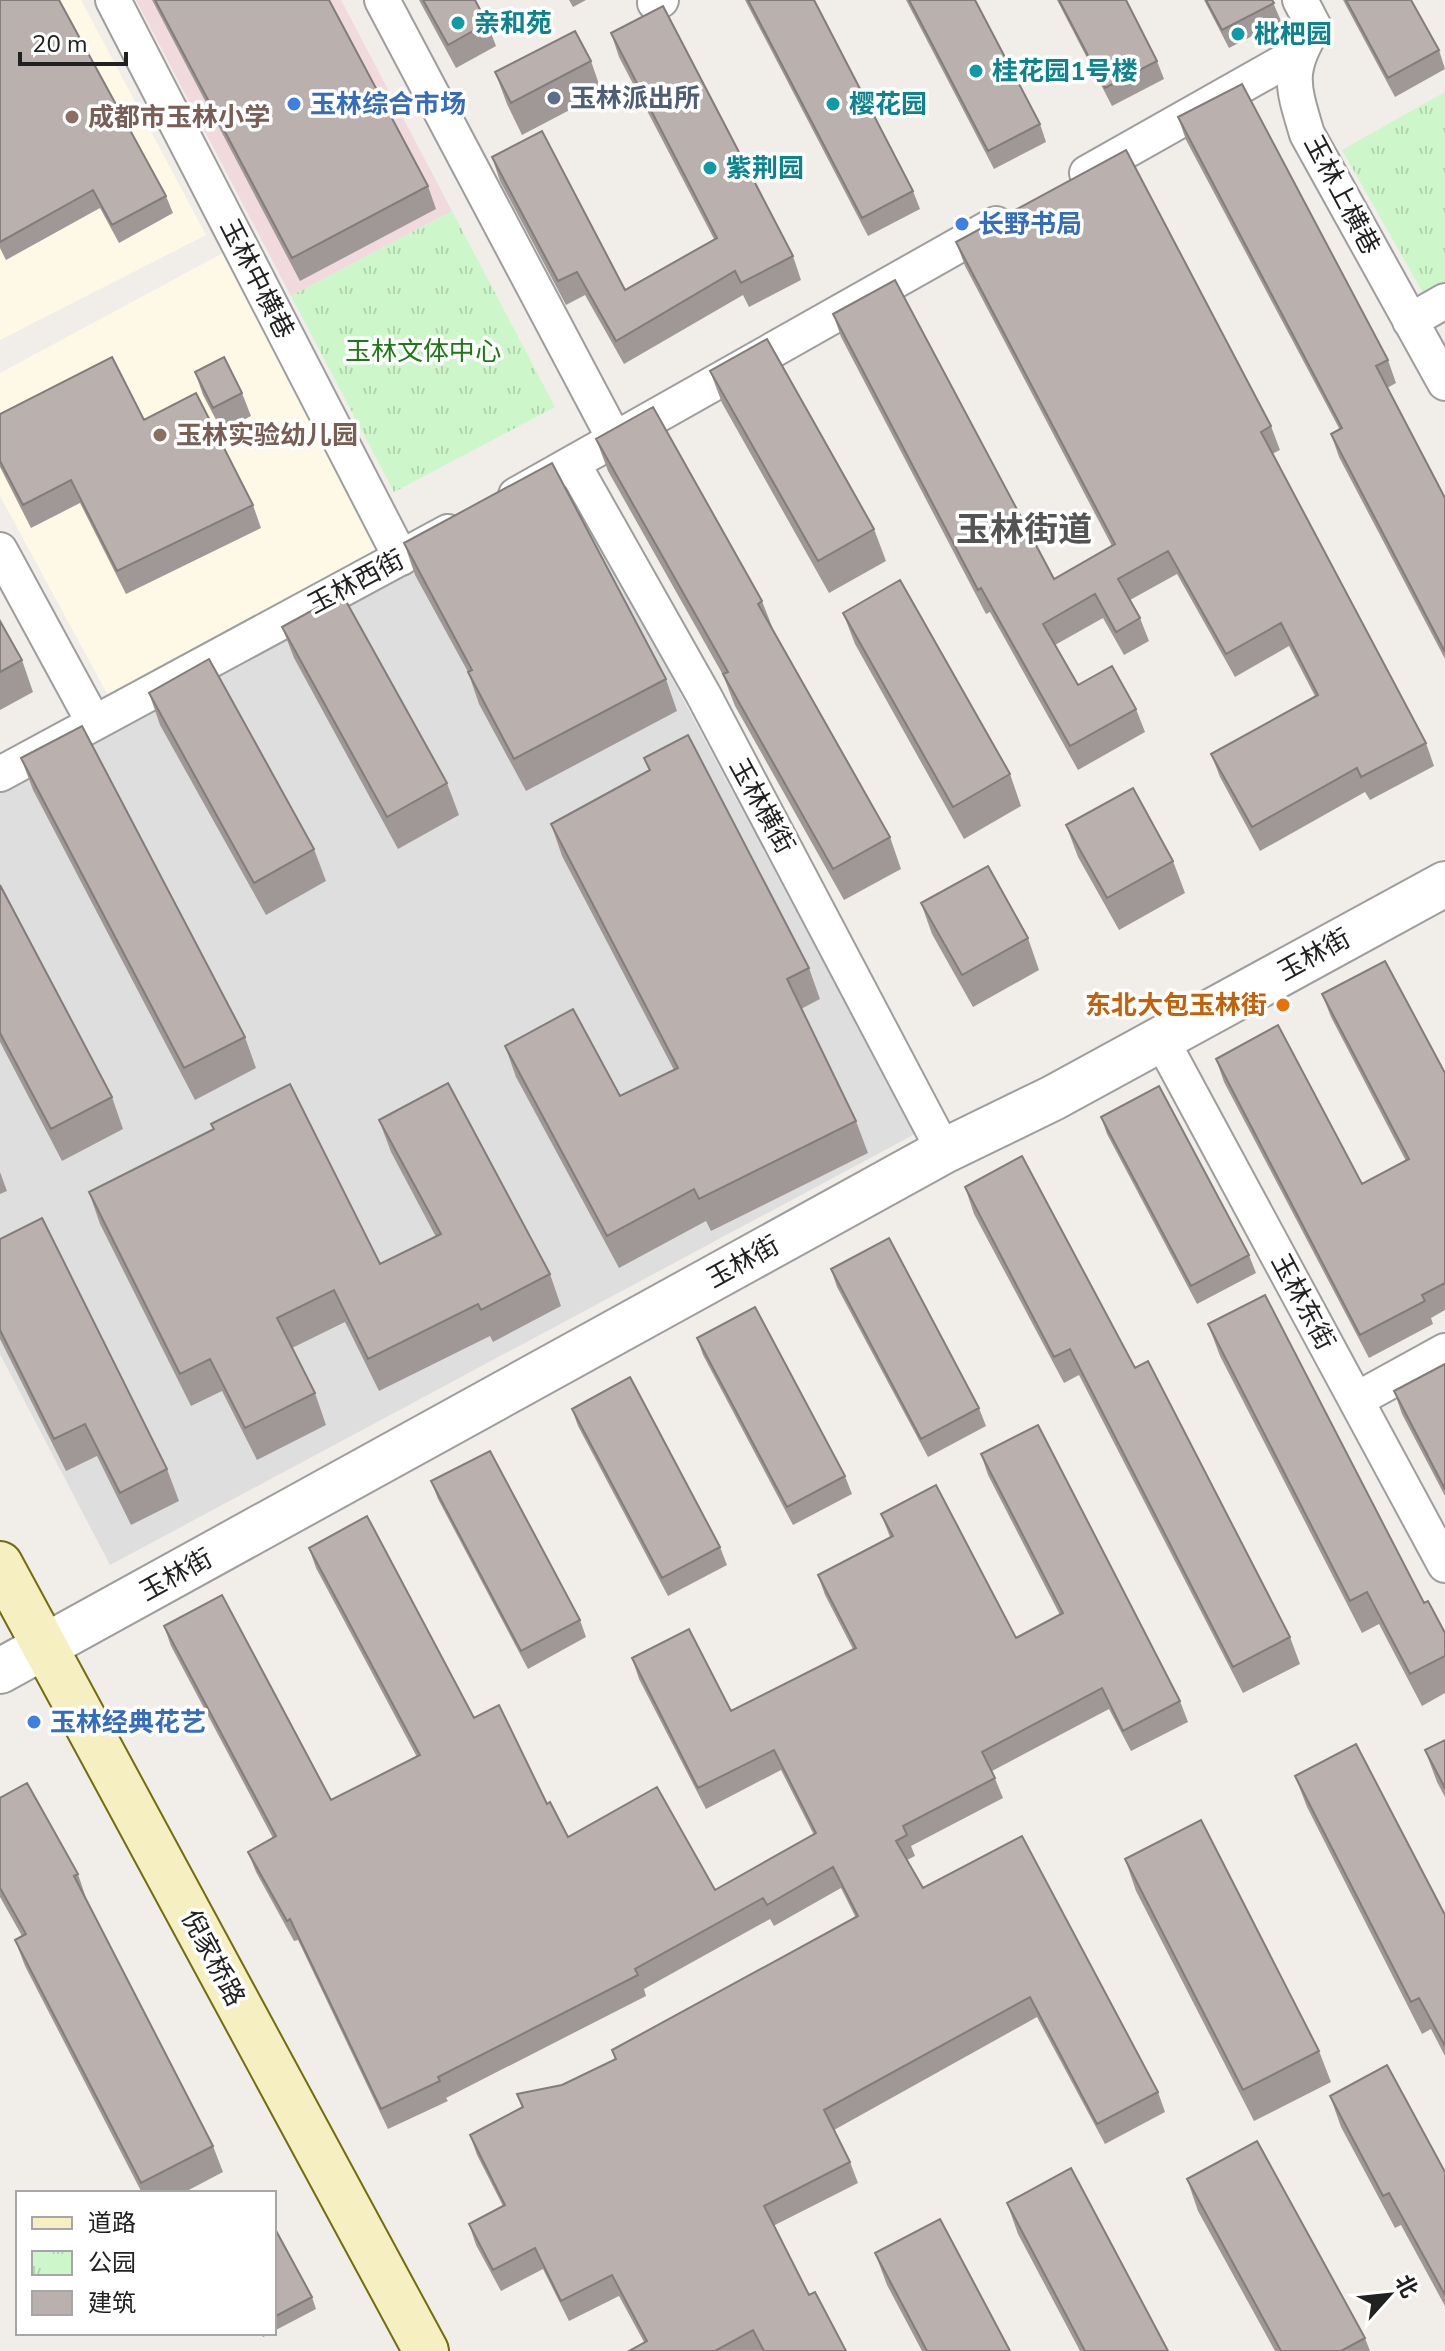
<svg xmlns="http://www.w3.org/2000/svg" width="1445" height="2351" font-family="'Nunito Sans','Noto Sans SC',sans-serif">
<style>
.residential{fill:#dfdede}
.commercial{fill:#f0dadd}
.education{fill:#fdf9e6}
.park{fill:url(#park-tufts)}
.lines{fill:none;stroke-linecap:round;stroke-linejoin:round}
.minor-casing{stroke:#9e9e9e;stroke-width:38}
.tertiary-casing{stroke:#9e9e9e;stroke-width:48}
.secondary-casing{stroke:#726d0e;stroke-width:48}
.minor{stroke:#fff;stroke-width:34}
.tertiary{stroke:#fff;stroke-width:44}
.secondary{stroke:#f5efc2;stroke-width:44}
.wall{fill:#a09896}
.building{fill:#bab1ae;stroke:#827c7a;stroke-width:2}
.culture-dot{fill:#0f9aa8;stroke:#fff;stroke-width:3}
.service-dot{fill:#5c6f8a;stroke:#fff;stroke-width:3}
.shop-dot{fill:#3f7fe0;stroke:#fff;stroke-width:3}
.education-dot{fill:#8d6e63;stroke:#fff;stroke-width:3}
.food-dot{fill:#e8710a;stroke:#fff;stroke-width:3}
.labels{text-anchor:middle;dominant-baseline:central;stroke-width:7;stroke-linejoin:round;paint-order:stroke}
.culture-label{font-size:26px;font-weight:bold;fill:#0d838f;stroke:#fff;text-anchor:start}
.service-label{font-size:26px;font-weight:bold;fill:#4e5e75;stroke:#fff;text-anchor:start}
.shop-label{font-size:26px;font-weight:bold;fill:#366cbe;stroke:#fff;text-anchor:start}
.education-label{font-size:26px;font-weight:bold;fill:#785e54;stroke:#fff;text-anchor:start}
.street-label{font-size:26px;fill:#212121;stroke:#fff}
.park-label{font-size:26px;fill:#1d7915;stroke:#fff}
.food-label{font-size:26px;font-weight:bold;fill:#c56008;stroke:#fff;text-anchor:end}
.district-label{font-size:34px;font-weight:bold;fill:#545454;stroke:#fff}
</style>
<defs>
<pattern id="park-tufts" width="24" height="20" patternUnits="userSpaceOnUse" patternTransform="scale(2)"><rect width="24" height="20" fill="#cef6cb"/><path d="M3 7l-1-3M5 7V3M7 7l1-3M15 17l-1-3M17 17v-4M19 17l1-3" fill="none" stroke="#b1d3ae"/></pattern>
</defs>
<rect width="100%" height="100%" fill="#f1ede9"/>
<path class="residential" d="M567,482L915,1134L110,1565L0,1354V787Z"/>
<path class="commercial" d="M136,0H341L452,211L291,296Z"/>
<path class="education" d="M0,0H81L206,235L0,340Z
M223,253L381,549L110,699L0,496V373Z"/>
<path class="park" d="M1445,92V290L1427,300L1342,150Z
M452,211L555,407L394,492L291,296Z"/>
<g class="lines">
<g class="minor-casing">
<path id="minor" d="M113,0L401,558
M382,0L615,440
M1300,0L1314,27C1286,71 1293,87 1307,134L1445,383
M655,3L661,0
M1087,173L1296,55
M1410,321L1445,301
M573,464L703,694L944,1151
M516,495L996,224
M0,550L94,723
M0,774L448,532
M1161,1039L1445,1565
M1356,1400L1445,1351"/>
</g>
<g class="tertiary-casing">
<path id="tertiary" d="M0,1671L944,1151L1053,1098L1445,884"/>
</g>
<g class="secondary-casing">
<path id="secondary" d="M0,1564L426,2351"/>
</g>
<use href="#minor" class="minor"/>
<use href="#tertiary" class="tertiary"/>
<use href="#secondary" class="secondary"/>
</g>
<path class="wall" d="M0,0L166,196L173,213L119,243L100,208L6,260L0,248Z
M152,0H329L428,186L436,209L300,281Z
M419,0H475L487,23L496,46L456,68Z
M569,0H586L573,7Z
M745,0H814L913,191L920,209L868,236Z
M906,0H975L1040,124L1046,142L994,169Z
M1057,0H1126L1157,61L1164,79L1112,106Z
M1204,0H1272L1281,21L1229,48Z
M1343,0H1411L1439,50L1445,69L1395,97Z
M611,33L793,256L801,280L749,307L743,295L624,364L585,295L566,305L500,181L492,157L625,290L714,239L619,57Z
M591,61L602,93L522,135L507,104L495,72Z
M1178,117L1388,360L1396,383L1387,388L1445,498V659L1339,457L1331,434L1340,430L1186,140Z
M956,242L1271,426L1280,450L1272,454L1426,743L1434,766L1370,800L1365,792L1260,851L1220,777L1211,754L1315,696L1289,646L1235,677L1177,574L1130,600L1140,618L1149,641L1124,655L1103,618L1055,645L1078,685L1136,709L1145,732L1078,770L990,612L986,614L841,337L833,314L1054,579L1112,546L965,266Z
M710,371L874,529L886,561L829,593L722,403Z
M195,372L242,393L251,416L222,431L203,395Z
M0,414L144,420L253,505L261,528L126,594L80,503L31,528L0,467Z
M596,439L762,601L773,629L890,837L901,869L844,900L735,706L723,675L608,471Z
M404,543L666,679L677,711L526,791L479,704L468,672L415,575Z
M843,613L1010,774L1021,806L964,839L855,644Z
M0,621L22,660L33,692L0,710Z
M282,627L447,783L459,815L398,849L294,658Z
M149,693L314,849L326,881L266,915L160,725Z
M21,758L245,1037L256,1068L195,1100L33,790Z
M644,758L809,968L820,999L801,1009L856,1121L868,1153L711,1231L706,1221L619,1268L516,1077L505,1046L620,1096L674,1070L562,856L551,824L649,771Z
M1066,825L1173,861L1185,893L1119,930L1078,857Z
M0,885L112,1097L123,1129L62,1161L0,1042Z
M921,903L1028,938L1039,970L973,1007L932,934Z
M1322,994L1445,1073V1310L1431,1318L1433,1324L1369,1358L1224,1082L1216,1059L1362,1184L1406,1161L1331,1017Z
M1101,1117L1249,1255L1256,1273L1197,1304L1107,1134Z
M379,1120L550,1274L561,1306L493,1342L490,1336L379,1391L345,1322L292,1348L315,1393L326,1425L257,1460L222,1391L191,1406L100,1224L89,1192L214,1130L211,1124L380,1264L436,1237L391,1152Z
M0,1172L7,1191L0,1194Z
M965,1187L1290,1637L1300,1664L1243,1693L1079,1375L1064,1383L974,1214Z
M0,1239L167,1469L179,1501L131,1525L97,1456L66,1471L0,1339Z
M831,1269L979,1408L986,1426L928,1457L837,1287Z
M1208,1324L1424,1603L1445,1633V1693L1422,1706L1379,1624L1362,1633L1220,1356Z
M697,1338L845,1476L852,1494L793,1525L703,1355Z
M1445,1364V1496L1402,1414L1394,1391Z
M572,1409L720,1547L727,1565L668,1596L578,1426Z
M981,1454L1180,1701L1188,1722L1131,1751L1109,1709L992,1771L1003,1798L911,1846L915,1856L907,1860L923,1888L1158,2092L1165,2112L1105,2144L1037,2017L834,2130L850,2162L858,2183L773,2226L809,2295L846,2351H629L644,2342L619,2296L569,2321L543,2269L501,2291L476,2245L469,2224L503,2206L477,2155L470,2135L522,2108L517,2094L562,2085L615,2059L612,2050L856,1918L841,1888L774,1926L770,1919L644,1989L646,1996L446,2098L448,2101L388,2129L298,1940L294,1941L256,1872L248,1852L273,1838L171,1646L164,1626L331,1800L417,1757L316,1568L309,1548L474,1718L547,1804L568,1837L715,1890L814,1835L781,1770L706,1809L639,1679L632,1658L731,1711L853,1649L825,1595L818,1575L890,1537L881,1514L1016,1638L1060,1615L988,1475Z
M431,1481L580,1620L586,1637L528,1669L438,1499Z
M1445,1740V1797L1437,1782L1425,1750Z
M1295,1776L1445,1915V2056L1431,2029L1422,2034L1307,1807Z
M0,1798L78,1874L87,1901L213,2146L223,2172L183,2193H142L25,1966L15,1940L22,1936L0,1897Z
M1125,1859L1319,2051L1331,2082L1254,2121L1136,1891Z
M1330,2096L1445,2172V2306L1401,2225L1395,2228L1341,2127Z
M1187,2179L1365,2338L1370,2351H1275L1198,2211Z
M1007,2203L1168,2351H1080L1018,2234Z
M274,2227L312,2297L316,2309L274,2331Z
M875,2253L1010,2351H922L887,2285Z
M261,2333H271L263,2337Z"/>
<path class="building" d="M0,0H59L166,196L112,225L93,190L0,242Z
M155,0H329L428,186L292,258Z
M423,0H475L487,23L448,45Z
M748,0H814L913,191L862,218Z
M909,0H975L1040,124L988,151Z
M1059,0H1126L1157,61L1105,88Z
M1206,0H1272L1274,3L1222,30Z
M1346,0H1411L1439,50L1388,78Z
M663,6L793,256L741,283L735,271L616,341L577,272L558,281L492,157L542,131L625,290L717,238L611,33Z
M575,31L591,61L511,103L495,72Z
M1242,84L1388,360L1376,366L1445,498V652L1331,434L1342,428L1178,117Z
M1126,150L1271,426L1261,432L1426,743L1361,777L1357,768L1252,827L1211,754L1318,695L1281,623L1226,654L1168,551L1118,579L1140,618L1116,632L1095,594L1043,624L1078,685L1112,666L1136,709L1070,746L981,588L978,590L833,314L895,280L1054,579L1115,544L956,242Z
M767,339L874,529L818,561L710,371Z
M112,357L144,420L196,393L253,505L117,571L71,480L23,505L0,461V414Z
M224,357L242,393L213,408L195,372Z
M653,407L762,601L758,604L890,837L833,869L723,674L728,672L596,439Z
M552,463L666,679L514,759L468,672L472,670L404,543Z
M900,580L1010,774L953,807L843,613Z
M342,594L447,783L387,817L282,627Z
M0,621L22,660L0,672Z
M209,659L314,849L254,883L149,693Z
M82,726L245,1037L184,1068L21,758Z
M688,735L809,968L787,979L856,1121L699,1199L694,1189L607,1236L505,1046L573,1009L620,1096L678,1068L551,824L650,770L644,758Z
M1133,788L1173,861L1107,898L1066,825Z
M988,866L1028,938L962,975L921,903Z
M0,885L112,1097L51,1129L0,1033Z
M1385,961L1445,1073V1283L1422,1295L1425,1301L1360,1335L1216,1059L1278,1025L1362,1184L1409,1159L1322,994Z
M448,1083L550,1274L481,1310L478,1304L368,1359L334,1290L277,1318L315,1393L245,1428L210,1359L180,1374L89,1192L214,1129L211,1124L290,1084L380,1264L441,1234L379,1120Z
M1159,1086L1249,1255L1191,1286L1101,1117Z
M1022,1156L1135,1368L1148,1361L1290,1637L1233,1667L1070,1349L1054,1357L965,1187Z
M42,1218L167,1469L120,1493L85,1424L54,1439L0,1330V1239Z
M889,1238L979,1408L921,1439L831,1269Z
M1265,1295L1424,1603L1428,1601L1445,1633V1656L1410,1674L1367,1592L1350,1601L1208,1324Z
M755,1307L845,1476L787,1507L697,1338Z
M1445,1364V1489L1394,1391Z
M630,1377L720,1547L662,1578L572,1409Z
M1038,1425L1180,1701L1123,1731L1102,1688L982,1752L995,1778L903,1826L907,1835L896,1841L923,1888L1022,1836L1158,2092L1097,2124L1030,1997L824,2110L850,2162L764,2206L809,2295L815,2292L846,2351H764L753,2330L715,2351H629L647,2341L612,2275L561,2301L535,2248L493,2270L469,2224L505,2205L470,2135L523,2107L517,2094L562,2085L616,2059L612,2050L858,1916L833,1867L767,1905L763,1898L635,1969L638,1975L438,2077L440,2081L381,2109L290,1919L287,1921L248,1852L276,1836L164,1626L222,1595L331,1800L420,1755L309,1548L367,1516L474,1718L499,1705L547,1804L550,1802L568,1837L657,1787L715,1890L816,1833L774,1750L698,1788L632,1658L689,1629L731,1711L856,1648L818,1575L893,1536L881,1514L936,1485L1016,1638L1063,1613L981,1454Z
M490,1451L580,1620L521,1651L431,1481Z
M1445,1740V1788L1425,1750Z
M1356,1744L1445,1915V2046L1419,1998L1411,2002L1295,1776Z
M27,1783L78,1874L74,1876L213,2146L141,2183L15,1940L26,1934L0,1888V1798Z
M1201,1820L1319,2051L1243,2090L1125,1859Z
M1387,2065L1445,2172V2295L1389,2193L1383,2196L1330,2096Z
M1257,2141L1365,2338L1341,2351H1281L1187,2179Z
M1071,2168L1168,2351H1085L1007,2203Z
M940,2219L1010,2351H927L875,2253Z
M274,2227L312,2297L274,2317Z"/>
<g class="culture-dot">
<circle cx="458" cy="23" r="8"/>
<circle cx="1238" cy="34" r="8"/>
<circle cx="976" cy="71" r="8"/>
<circle cx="833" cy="104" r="8"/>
<circle cx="710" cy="168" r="8"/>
</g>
<circle class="service-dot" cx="554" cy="98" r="8"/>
<g class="shop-dot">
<circle cx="294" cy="104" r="8"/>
<circle cx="962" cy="224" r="8"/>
<circle cx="34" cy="1722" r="8"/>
</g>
<g class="education-dot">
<circle cx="72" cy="117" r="8"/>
<circle cx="160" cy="435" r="8"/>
</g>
<circle class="food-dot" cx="1283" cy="1005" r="8"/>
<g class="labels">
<g class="culture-label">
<text x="474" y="23">亲和苑</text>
<text x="1254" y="34">枇杷园</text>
<text x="992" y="71">桂花园1号楼</text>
<text x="849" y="104">樱花园</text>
<text x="726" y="168">紫荆园</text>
</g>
<g class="service-label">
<text x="570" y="98">玉林派出所</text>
</g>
<g class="shop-label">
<text x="310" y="104">玉林综合市场</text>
<text x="978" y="224">长野书局</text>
<text x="50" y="1722">玉林经典花艺</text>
</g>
<g class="education-label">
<text x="88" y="117">成都市玉林小学</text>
<text x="176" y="435">玉林实验幼儿园</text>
</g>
<g class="street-label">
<text transform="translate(1342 195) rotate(62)">玉林上横巷</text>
<text transform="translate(257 279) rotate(63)">玉林中横巷</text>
<text transform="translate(356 582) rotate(-28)">玉林西街</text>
<text transform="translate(762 806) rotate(61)">玉林横街</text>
<text transform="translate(1314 955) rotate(-29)">玉林街</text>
<text transform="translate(743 1262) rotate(-29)">玉林街</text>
<text transform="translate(1303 1302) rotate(62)">玉林东街</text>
<text transform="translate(176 1575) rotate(-29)">玉林街</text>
<text transform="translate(213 1958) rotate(62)">倪家桥路</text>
</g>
<g class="park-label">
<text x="423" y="351">玉林文体中心</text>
</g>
<g class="food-label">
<text x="1267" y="1005">东北大包玉林街</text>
</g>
<g class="district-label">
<text x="1024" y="530">玉林街道</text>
</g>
</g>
<rect x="16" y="2191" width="260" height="144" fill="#ffffff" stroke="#a6a6a6" stroke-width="2"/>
<rect x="32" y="2217" width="40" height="12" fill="#f5efc2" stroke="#a6a6a6" stroke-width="2"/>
<text x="88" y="2231" font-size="24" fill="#212121">道路</text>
<rect x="32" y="2251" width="40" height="24" fill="url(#park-tufts)" stroke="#a6a6a6" stroke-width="2"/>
<text x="88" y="2271" font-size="24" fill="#212121">公园</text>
<rect x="32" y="2291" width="40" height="24" fill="#bab1ae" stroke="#a6a6a6" stroke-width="2"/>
<text x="88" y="2311" font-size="24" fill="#212121">建筑</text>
<g transform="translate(1389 2295) rotate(63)" stroke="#ffffff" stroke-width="6" paint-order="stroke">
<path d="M0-6L14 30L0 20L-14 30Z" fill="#212121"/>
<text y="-12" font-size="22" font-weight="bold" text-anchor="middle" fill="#212121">北</text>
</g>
<path d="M20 52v12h106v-12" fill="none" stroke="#212121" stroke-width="4"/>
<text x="32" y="52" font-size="24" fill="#212121" stroke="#ffffff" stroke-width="6" paint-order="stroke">20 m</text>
</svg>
